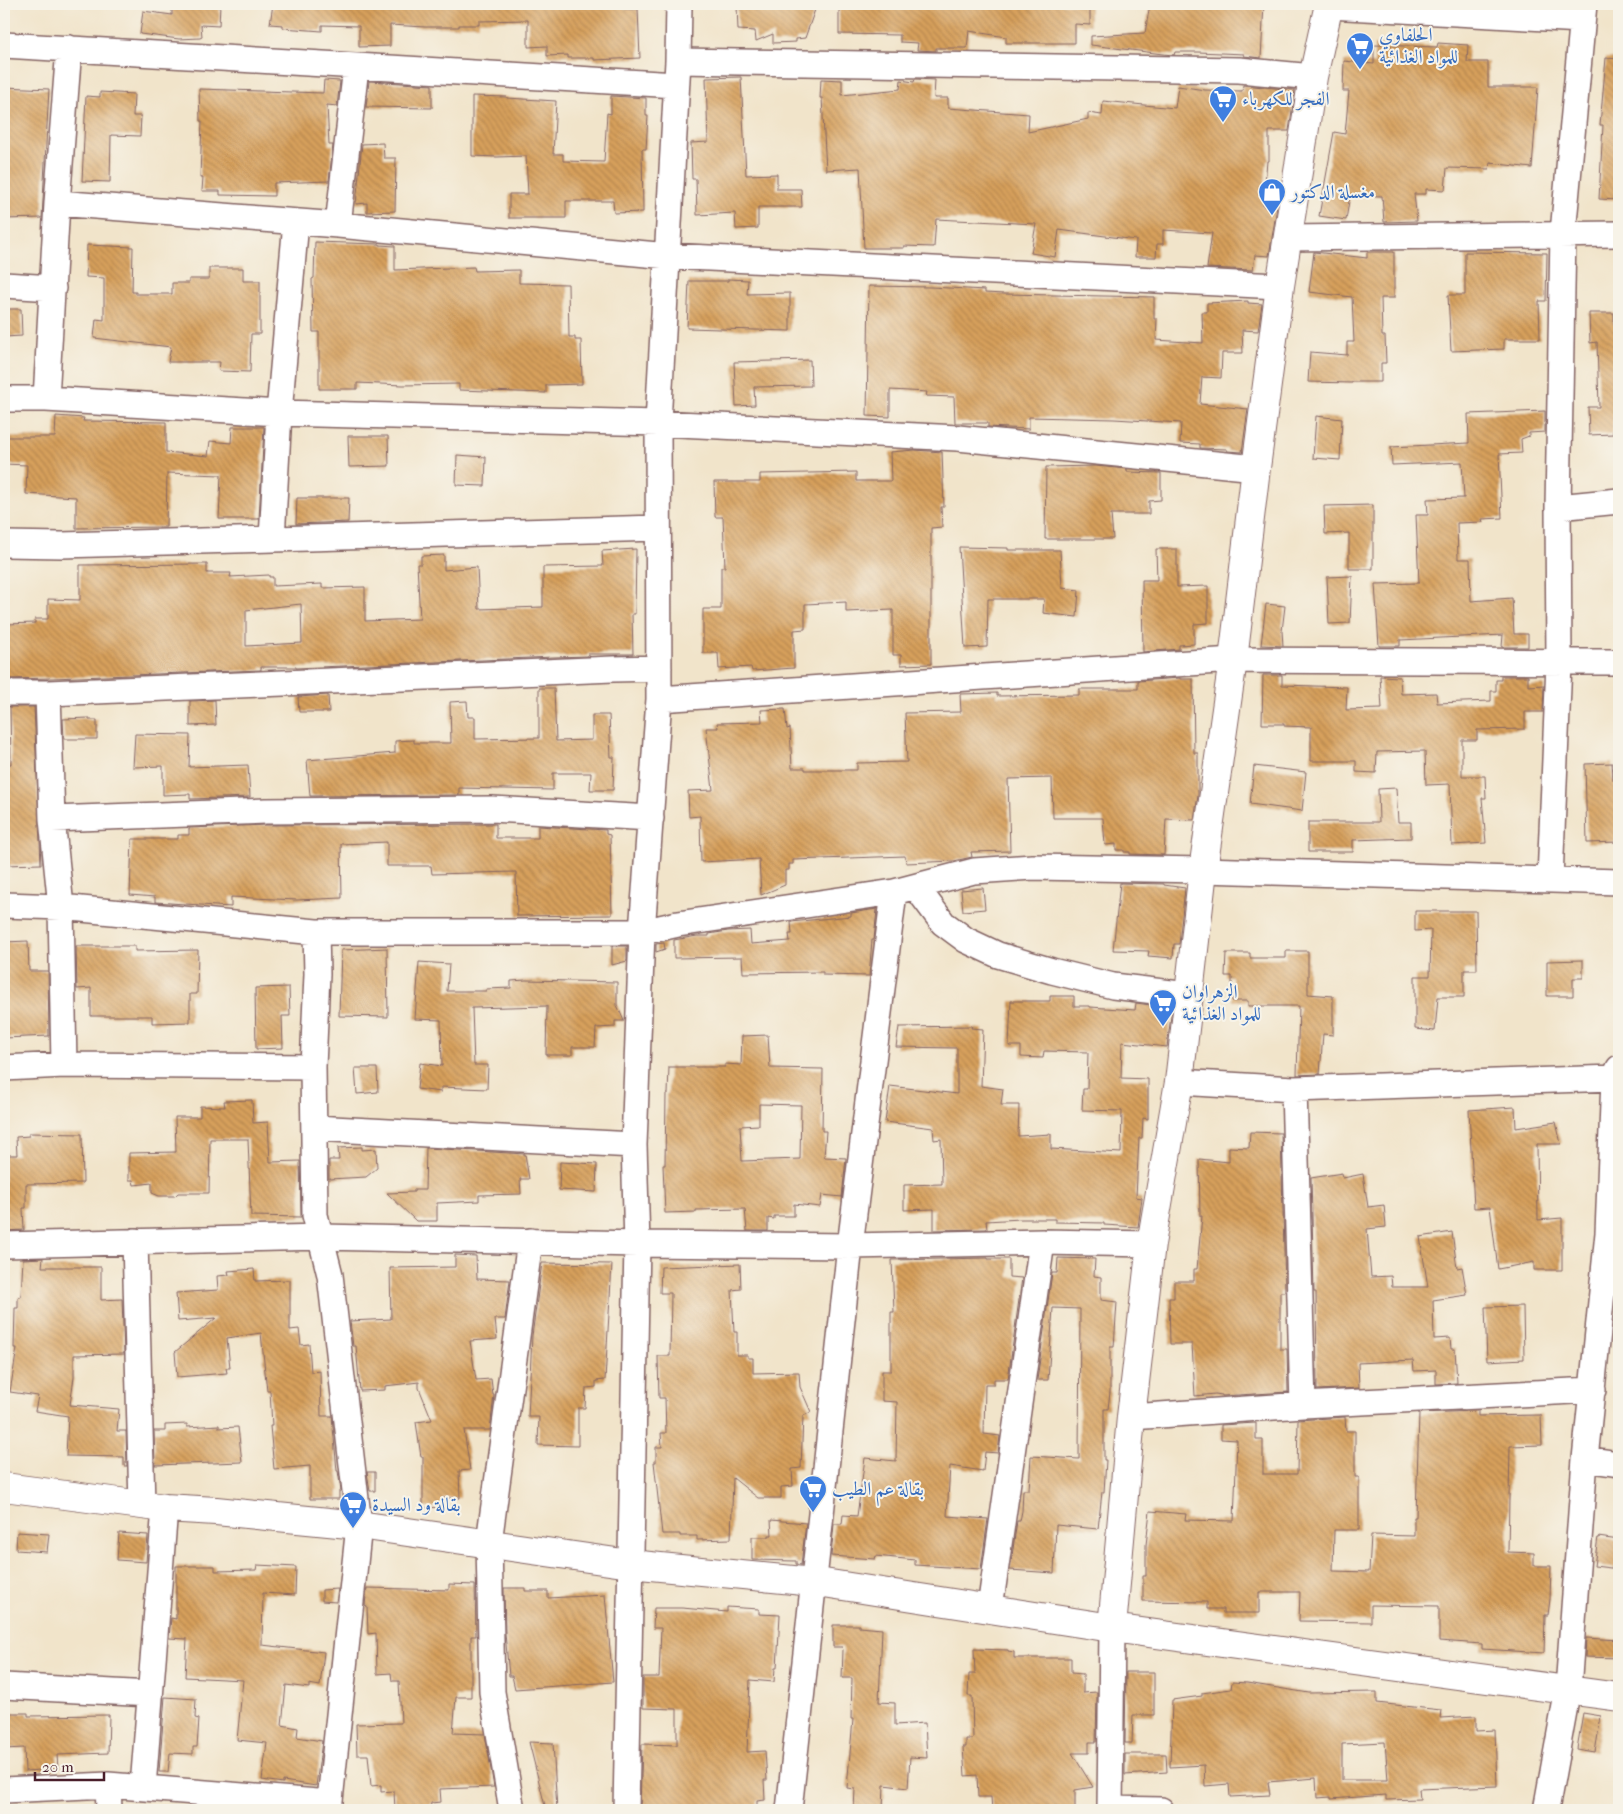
<svg xmlns="http://www.w3.org/2000/svg" width="1623" height="1814" font-family="'IM FELL French Canon',Amiri,serif">
<style>
.building{fill:url(#building-back-hatch);fill-rule:evenodd}
.lines{fill:none;stroke-linecap:round;stroke-linejoin:round}
.street-casing{stroke:#846463;stroke-width:28}
.secondary-casing{stroke:#846463;stroke-width:30}
.street{stroke:#fff;stroke-width:25}
.secondary{stroke:#fff;stroke-width:28}
.labels{text-anchor:middle;dominant-baseline:central;stroke-width:4;stroke-linejoin:round;paint-order:stroke}
.shop-label{font-size:19px;fill:#366cbe;stroke:#f7f3e8;text-anchor:start}
</style>
<defs>
<pattern id="building-back-hatch" width="6" height="6" patternUnits="userSpaceOnUse" patternTransform="scale(1.25)"><rect width="6" height="6" fill="#d7a05c"/><path d="M-1 5l2 2M0 0l6 6M5-1l2 2" fill="none" stroke="#b0824c"/></pattern>
</defs>
<rect width="100%" height="100%" fill="#f7f3e8"/>
<filter id="ink" filterUnits="userSpaceOnUse"><feTurbulence type="fractalNoise" baseFrequency=".02" numOctaves="2"/><feDisplacementMap in="SourceGraphic" scale="10" xChannelSelector="R" yChannelSelector="G"/><feConvolveMatrix kernelMatrix="1 2 1 2 8 2 1 2 1" color-interpolation-filters="sRGB"/></filter>
<filter id="wash" filterUnits="userSpaceOnUse"><feTurbulence type="fractalNoise" baseFrequency=".0096" numOctaves="4" result="noise"/><feDisplacementMap in="SourceGraphic" scale="20" xChannelSelector="R" yChannelSelector="G"/><feGaussianBlur stdDeviation="1.12" result="paint"/><feColorMatrix in="noise" values="0 0 0 0 0 0 0 0 0 0 0 0 0 0 0 0 0 1.4 0 .05"/><feComposite in="paint" operator="in"/></filter>
<g filter="url(#wash)">
<rect width="100%" height="100%" fill="#f1e4ca"/>
<g id="blocks">
<path class="building" d="M172,4H220L219,26L201,25L202,37L200,38L179,39L140,34L143,11L172,15Z
M273,4H620V8H624V9H638L640,58L594,60V58H568V55L547,56V46L528,47V20L479,21V25H459V27H425L390,25V46L359,47V26L322,25V31L283,28V25L270,24Z
M761,4H817L805,38L796,39V42L773,43V34L756,41L755,31L738,30L737,6H761Z
M839,4H1090V25L1075,24V43H1006V37L969,31L967,48H936V51L917,50L918,43L900,42V35L839,34Z
M1150,4H1264L1261,58L1244,56V54L1198,52H1175L1174,55L1163,54L1091,45V36L1145,33Z
M1438,43L1468,45L1467,62H1488V87H1538L1532,168L1490,163L1489,169L1447,168L1445,190L1426,189V194H1414L1417,221L1384,222L1382,196L1350,195L1346,220L1319,216L1334,132L1345,134L1349,91H1343L1344,61L1374,64V45L1437,47Z
M1606,58L1619,59V200L1599,199L1603,125H1600Z
M741,77L746,175L777,174V189H801L802,207H758V228L736,229L735,213L697,215L696,179H692L691,143L708,142L706,78Z
M821,79L842,80V95L900,89L901,80L914,82L915,79L935,80L934,98H948V108L1029,114L1028,132L1088,119V113L1102,115L1103,101L1175,108L1178,86L1205,90L1242,91L1243,85L1295,90L1289,131H1269V161H1267L1263,206L1277,207L1269,256L1255,255L1253,270L1207,268L1212,233L1163,230V244H1157L1156,257H1135L1136,240L1059,230L1055,257L1031,253L1036,224L936,219L934,247L904,246V248H864L860,168L826,170L822,98H820Z
M324,80L340,81L337,106L327,105L329,145H333L329,181L274,183V196L220,195V191H202L203,177H200L202,121H200L199,89L323,93Z
M369,81L432,85V108L366,107Z
M4,87L49,89L42,218L4,219Z
M100,92L134,94L133,116H141L140,136L111,135L110,182L82,181L86,96L100,97Z
M472,96L507,97V98L556,101L553,154H563V161L604,162L607,113L611,114V96L646,98V116H648L646,149H642L643,212L614,213L613,201H566V218H509V194H528L526,156L497,157L472,156Z
M383,143L384,158H396L395,211L367,212V203L356,204L362,144Z
M315,242L380,244V245L395,246V270L474,267L475,271L519,270V283L568,284L569,337H575V340H581L582,384L546,385V393L459,390V384L403,385L357,383V389H319V332H313L312,279L314,278Z
M87,245L133,247L132,292H136V294H172V283H189V279H209V268H243V281H260V334H251L250,372L219,371L220,362H168L171,347L94,338L96,319L104,320V278L86,277Z
M1314,252L1367,258V252H1394V298H1381L1382,336H1385L1386,363H1381V382H1352V383L1308,382L1310,352L1347,355V342H1354L1352,297L1309,292Z
M1465,252L1547,253L1546,301H1539L1540,339H1504V349L1451,351L1448,295H1465Z
M728,279L748,280L747,294L790,293V331L687,328L689,281H728Z
M869,286L931,287L985,290V293L1004,294L1154,297V319H1157L1156,340L1203,343L1202,312H1207V303L1248,301V303L1262,304L1258,331L1242,330L1243,353H1222L1221,378L1202,377L1200,404L1248,409L1242,452L1227,451V449L1200,448V444L1180,443L1181,423L1114,419L1029,417V429L988,427V423H955L954,397L926,396L927,392L890,390V417L867,416Z
M4,309H21L22,336L4,337Z
M1589,313H1614V324H1619V419L1613,420V434L1589,435L1588,407H1599L1597,342L1590,343Z
M810,360L811,386L754,387L755,405L736,406L734,362Z
M1545,411V432L1529,433V436L1521,439L1522,453L1499,454L1502,518L1482,519L1483,522L1457,523L1458,559H1470L1471,601L1512,598L1514,634H1528V647H1502L1503,635L1400,640V646H1379L1375,584L1419,583L1416,515H1428L1427,499L1464,498L1462,462L1392,465L1391,447L1469,443L1468,414Z
M56,416L84,418L83,421L166,422V452L208,456L210,441L231,443L232,427H264L259,519H219L221,475L167,473L166,527L76,528V497L26,494L27,465L4,464V437H55Z
M1316,416L1342,419L1340,460L1313,458Z
M348,436H388L389,466L349,467Z
M915,450L942,452L944,507H941L942,527L931,528V664L901,665V655H893V610L846,612V602L805,604V629L794,630V668L752,671L751,667L719,669L718,653H703V609H721V567H725L723,517H715L714,482H760V474L856,472V481H891L890,452Z
M457,455L486,457L485,486L456,485Z
M1096,466L1127,469V472L1161,473V500L1149,501V514H1111L1113,539H1045L1046,467Z
M297,498H349L348,522L296,524Z
M1373,505V569H1349V533L1325,534L1324,506Z
M959,547L1008,548V550H1060L1062,588L1079,590L1077,617L1043,613L1044,599H988L987,647L965,648Z
M636,549L635,614H632L633,654H588V656L553,657L296,668V667H261V670L52,678L6,679V624L35,623V619H48V599L80,600V565L207,564V573H231L230,577L269,575V577H273V586L322,584V588L365,587V621L420,619L417,564H421V556L444,555V570L477,567L479,609L543,607V567L603,566L602,551ZM301,604L302,643L246,646V610Z
M1156,549H1177V587L1208,586V623L1194,624V644L1179,645V649L1143,652L1142,580H1157Z
M1352,576L1350,623L1329,624L1327,577Z
M1266,604L1285,606L1282,631L1283,646L1261,645Z
M1263,675H1282V685L1347,687L1346,710L1382,709L1380,676L1400,677L1401,694L1436,693L1437,703L1491,701V691H1496V680H1501V676H1528V686L1544,685L1543,712H1525V729L1477,730V740H1462V776H1485L1486,798H1482L1486,843L1452,845L1450,784L1426,785L1425,751L1377,752L1376,773L1356,772V761H1311V727L1284,726V724H1262Z
M1180,678V679H1193L1194,753H1198V796L1194,820L1166,819L1164,855L1130,854V852H1124V850H1116V844L1105,845L1103,818H1053L1052,778L1008,779L1010,851L971,852L972,857L954,861L906,863L905,856L793,860V864H789V870H785V885L761,895L759,859L701,862L700,816L689,817L688,791L713,790L706,728H718L717,723L762,722L761,710L785,709L787,729L790,728L792,768H805V770H857V763L907,762L905,713L961,712L960,694L997,693V696L1079,695V689H1138V681Z
M539,688H554L556,741L592,740V715H609L611,757H614L613,790H590L591,773H553V790L459,788V795L310,796L307,760L395,753V741L414,740V743H451L450,702L467,701L468,717H475V739L539,738Z
M328,695L329,712H299L298,697Z
M215,700L216,725L190,726V701Z
M10,707H34L41,864L4,865V764H11Z
M89,718V720H97V739H64L63,719Z
M135,734L190,735L189,767L248,765L250,797L190,799V794L163,795V766L133,767Z
M1612,763L1613,780H1619V842L1587,843L1585,764Z
M1254,766L1306,772L1302,811L1250,804Z
M1396,788L1398,822H1411V838L1353,840V852H1308V822H1379L1378,789Z
M496,824V838H538V826L606,830V834L610,835L612,915L517,916L516,872L432,874L431,866H387V842L341,844L342,898L297,900L231,897V907L155,902V897L130,895L132,839H178V835H189V828L266,825Z
M1120,883L1164,884V885L1185,888L1179,944H1174L1173,958L1148,956L1149,951L1113,950Z
M983,888L985,909L963,911L961,890Z
M877,909L874,940H872L869,976L823,975V972L743,973L742,957L674,958V940L697,936H709V934L728,931L750,930L751,944L790,941L789,934H792L791,922L851,916V913Z
M1415,911H1476L1477,970H1464V997H1438L1435,1031L1415,1029V976H1430L1431,930L1415,931Z
M28,941L29,971H48L49,1036L4,1038V942Z
M664,943L665,949L656,952V944Z
M76,946H135V951L198,950L197,994H190V1022L152,1023V1016H91V988L77,989Z
M612,946H627V961L612,965Z
M387,948L388,1017L339,1016L341,950Z
M1286,951H1308V994L1333,996V1035L1323,1034L1320,1074L1297,1075L1299,1006H1248V1001H1232V976H1225L1226,953H1250V958H1286Z
M1583,960V978H1573V996H1547V961Z
M419,962L449,964L447,991H486V989L511,988V981L526,980L617,982V1005L624,1021H615V1027L596,1028L595,1047H572V1055H546L547,1006L472,1008L474,1065H488L487,1089L441,1087V1092L417,1089L420,1063L442,1066L441,1020L415,1019Z
M289,987L290,1016H282L283,1048L256,1049L255,988Z
M1050,996H1074V1006H1090V1007L1135,1010L1136,1003L1172,1008L1167,1047L1122,1042L1121,1078L1148,1079V1119L1143,1118L1142,1138H1139L1136,1197L1142,1198L1138,1227L1104,1225V1223L1055,1222V1219H1021L986,1221L987,1229L934,1230V1209L904,1210V1185L942,1184L941,1139L934,1140L933,1128L885,1122L890,1086L957,1094V1048L896,1047L899,1027L972,1026L971,1028L983,1029L981,1086L1003,1089L1001,1105H1019L1018,1136L1051,1134V1149L1121,1153L1122,1111L1082,1110L1083,1089H1087L1088,1052L1044,1051L1043,1058L1021,1057V1046H1009L1011,1001H1050Z
M768,1035L770,1068L823,1069L822,1131H826L824,1157L846,1158L842,1197L822,1195L820,1207L794,1204V1216H774V1219L768,1218V1231H747L745,1209L696,1210V1212L665,1213L663,1165H665L666,1094H668L669,1067H725V1064L741,1065L742,1036ZM759,1104L801,1105L800,1159L742,1161L740,1126L759,1125Z
M355,1068H377L378,1092L357,1094Z
M252,1100L253,1123L268,1122L270,1162L300,1161L301,1217L251,1216L248,1139H210L209,1193H178L175,1196H159L152,1193V1183L134,1185L133,1180H129V1153L176,1152L175,1117H200V1106L225,1107L224,1101Z
M1515,1107L1516,1128L1556,1122L1561,1144H1537L1538,1220L1562,1218V1270H1534V1262L1498,1269L1490,1207L1474,1208L1469,1110Z
M1250,1132L1281,1133L1285,1292H1280V1349H1287L1288,1392L1222,1396V1395L1215,1394L1195,1396L1192,1344H1170L1169,1298H1174V1281H1194V1269H1197L1202,1216H1200L1199,1159L1229,1162V1147L1249,1148Z
M29,1133L82,1134L83,1183L26,1184V1208H23L24,1230L4,1231V1155H17L16,1137L29,1136Z
M362,1147V1150L376,1149L377,1168L366,1177L329,1179V1160H339L338,1148Z
M426,1148L525,1154L529,1179H520L521,1194L479,1195V1201L437,1203V1221H416L387,1193L414,1192V1190H425Z
M560,1162L597,1164L596,1192L559,1190Z
M1342,1173L1343,1178L1363,1174L1368,1207L1384,1205L1386,1227L1367,1229L1371,1277L1391,1276L1392,1287H1428L1420,1237L1452,1232L1457,1268L1462,1267L1467,1295L1433,1300L1434,1339L1450,1338L1451,1349H1455L1457,1383L1436,1384V1370L1414,1371L1413,1360L1358,1363L1359,1388L1317,1390L1316,1292H1314L1311,1178Z
M455,1255L476,1256L477,1279L510,1280L505,1319H495L497,1339L470,1341L476,1380L491,1379L493,1395H494L490,1430H464L470,1470L459,1471L460,1498H443V1507L423,1508V1457H421L416,1422L432,1420L419,1388V1382L385,1386V1390L360,1391L356,1346H353L350,1321L391,1319L390,1268L455,1267Z
M43,1258L42,1267H101V1300L122,1299L124,1354L74,1355V1377L70,1405L119,1409L117,1431H126L127,1466H124V1457L66,1456L68,1416L35,1411L38,1396L10,1392L17,1348H14L15,1308H18V1297H21L23,1259Z
M988,1258V1259H1009V1277L1022,1278L1008,1379H994V1384H985L984,1434L1000,1436L998,1453L985,1452L983,1471L950,1466L947,1516L988,1519L981,1569L915,1565V1560L876,1556L875,1559L831,1556L834,1524H842L843,1515L857,1516L865,1458L896,1461L897,1402L882,1401V1371H891V1312H894L892,1260Z
M1058,1258L1095,1259L1094,1276L1101,1277V1300L1117,1302L1114,1347H1110V1392L1108,1409H1104V1460H1106L1104,1492H1102L1098,1529L1056,1525L1054,1573L1010,1570L1017,1521H1020L1022,1511L1023,1490H1029L1031,1456L1079,1459L1080,1309L1053,1308L1048,1380H1037L1052,1273H1057Z
M542,1263L612,1264L605,1380L596,1381V1387L586,1388L585,1408H578V1446L538,1445L539,1417H528L532,1336Z
M740,1264L741,1289L732,1290L734,1332H737V1355H748V1358H753V1373L799,1372L800,1387L811,1412L803,1416L801,1468L792,1469L793,1486L781,1487V1498H758L733,1478L731,1539L697,1540V1536H680V1534H662L654,1462H656V1447H662L661,1433H666L665,1398H659L658,1356H670L671,1293H660L661,1267Z
M254,1269L255,1281L290,1280V1330L299,1329L301,1345L309,1344L311,1372L320,1371L321,1416H332L337,1471H338L341,1491H339V1499H310V1466L274,1469L270,1426H272L270,1391H267L261,1333L227,1338L230,1368H226L227,1373L177,1377L175,1352L216,1318L178,1321L176,1293L218,1290L217,1276L229,1275L228,1271Z
M1523,1306L1524,1359L1487,1361L1485,1307Z
M1478,1411V1416L1541,1415L1542,1445L1510,1446L1508,1552L1534,1553V1566H1551L1550,1599L1548,1615H1545L1544,1653L1482,1649V1644L1439,1641V1606L1371,1605V1622L1299,1621L1300,1592H1259V1613H1223V1609H1207V1602L1143,1601V1576H1146V1545L1150,1511L1186,1514L1185,1520L1234,1521L1237,1440L1221,1439V1425L1256,1423V1440H1263V1474H1297L1298,1420L1345,1417L1346,1431H1355V1477H1359V1530H1334L1333,1571L1369,1572L1371,1535L1414,1536V1517H1416L1419,1413Z
M187,1424V1427L219,1425V1428L238,1427L242,1462L155,1465L154,1431H165V1425Z
M367,1472H375V1491H370Z
M771,1520L806,1523L801,1565L796,1564V1561L752,1560V1537H769V1535H772Z
M17,1532L49,1534L47,1552L16,1550Z
M119,1533L148,1535L146,1562L117,1560Z
M1598,1537L1619,1540V1569L1594,1566Z
M257,1565L296,1567L295,1595L263,1593L262,1645L324,1652L320,1686L309,1684V1688L286,1685L282,1725L298,1728L297,1737L322,1741L316,1786L283,1781V1783L262,1780L267,1743L237,1740L243,1680L185,1677L187,1639L169,1638L171,1618L176,1619V1566H215V1571L256,1570Z
M449,1584L475,1585L476,1636H471V1697H456L453,1733L485,1734L494,1787L440,1789L441,1802L431,1803L430,1810H395L394,1791L381,1792V1785L371,1786L368,1755H357L356,1724L401,1723L399,1681H392L391,1673L377,1674L376,1633L368,1634L367,1606L365,1605L367,1588L449,1590Z
M504,1588H525V1591H548V1598L605,1595L613,1682L515,1689L512,1676H509L505,1633Z
M338,1589L336,1602L322,1601V1590Z
M727,1607L759,1609V1614L780,1615L777,1668H775L774,1682L750,1680L747,1752L765,1751L767,1780H764L765,1800L757,1801V1810H640L642,1744L677,1745V1709L643,1708V1677H659L661,1628H653L654,1608H682L727,1612Z
M833,1625H859V1627L882,1629L879,1702L895,1703V1725L925,1723L927,1758L910,1757L908,1788L884,1785L883,1810H854L855,1789L847,1788L853,1719H851L852,1678H842L843,1650L842,1647H833Z
M1586,1638L1619,1640V1658L1585,1657Z
M974,1649L1008,1650V1651L1014,1652V1658H1071V1673L1083,1674V1693L1097,1692L1096,1742H1089V1753H1072L1093,1787L1075,1790V1810H992L991,1797H978L977,1775L965,1776L963,1747H966V1739H973L972,1696H968L969,1674H975Z
M1126,1672H1154V1715H1133L1132,1743H1125Z
M1232,1682L1247,1683L1309,1693L1377,1692V1703L1441,1710L1440,1718L1476,1716V1731L1495,1730L1497,1786L1419,1789L1420,1799L1386,1800V1795L1331,1799V1797L1317,1798L1316,1778L1268,1782L1270,1795L1230,1797L1229,1784L1205,1786L1204,1765L1170,1767L1172,1700L1202,1696V1693L1231,1689ZM1385,1742L1388,1780H1342V1744Z
M165,1697L196,1699L195,1718L199,1719L197,1747H193V1754L170,1753L168,1772H159Z
M4,1713H28V1716L109,1715L108,1753L57,1755L58,1769L25,1771L24,1748L4,1749Z
M1583,1713L1601,1716L1595,1752L1577,1749Z
M529,1742L553,1743L557,1810H546Z
M1125,1754H1166L1167,1772L1125,1775Z"/>
</g>
</g>
<g filter="url(#ink)">
<use href="#blocks" fill-opacity="0" stroke="#846463" stroke-width="1"/>
<g class="lines">
<g class="street-casing">
<path id="street" d="M1329,6L1582,20
M4,45L676,85
M678,61L1239,70L1313,77
M57,203L338,225L668,256L1280,286
M338,225L356,67
M1289,238L1619,234
M4,285L53,288
M4,399H46L279,413L658,423L958,438L1256,468
M46,399L57,203L69,48
M1558,507L1619,501
M272,539L279,413L296,222
M4,544L62,545L658,528
M4,693H48L613,669L659,668
M48,693L52,819L61,907L64,1065
M659,699L1233,660L1619,662
M52,819L266,811L492,809L651,818
M1550,879L1559,663L1558,507L1563,233L1584,4
M916,887L943,923L966,940L998,955L1052,971L1113,986L1188,995
M4,905L61,907L316,932H642L678,924L894,892L974,871L1033,867L1203,870L1619,882
M316,932L317,974L313,1067L315,1215L330,1275L359,1525L329,1810
M4,1068L64,1065L313,1067
M1179,1082L1294,1089L1614,1078
M1294,1089L1303,1405
M314,1128L634,1145
M135,1241L142,1505
M4,1245L322,1237L637,1244L850,1246L1042,1242L1151,1244
M1131,1417L1303,1405L1593,1390
M1585,1459L1619,1464
M990,1608L1042,1242
M4,1686L150,1694
M108,1785L109,1810
M143,1787L165,1508
M4,1790L108,1785L330,1803
M1110,1809L1161,1810
M512,1810L492,1692L489,1542L530,1241
M626,1810L637,1244L634,1145L642,932L659,699L658,423L678,61L679,4
M789,1810L850,1246L894,892
M1110,1810L1112,1628
M1546,1810L1568,1689L1585,1459L1608,1233L1614,1078L1619,1068"/>
</g>
<g class="secondary-casing">
<path id="secondary" d="M4,1487L165,1508L216,1511L359,1525L630,1564L824,1583L1112,1628L1619,1697
M1112,1628L1131,1417L1151,1244L1179,1082L1203,870L1233,660L1256,468L1280,286L1313,77L1329,4"/>
</g>
<use href="#street" class="street"/>
<use href="#secondary" class="secondary"/>
</g>
</g>
<defs>
<g id="supermarket-pin" transform="scale(1.4375)"><path d="M0 17L-7.5 6A9.5 9.5 0 1 1 7.5 6Z" fill="#3f7fe0" stroke="#f7f3e8"/><path d="M-6-5.5h2.5l.6 2H6L4.5 2H-2.5L-4.4-4H-6ZM-1.5 3.2a1.3 1.3 0 1 0 .1 0ZM3 3.2a1.3 1.3 0 1 0 .1 0Z" fill="#fff"/></g>
<g id="shop-pin" transform="scale(1.4375)"><path d="M0 17L-7.5 6A9.5 9.5 0 1 1 7.5 6Z" fill="#3f7fe0" stroke="#f7f3e8"/><path d="M-5-2.5h2.3a2.7 3.5 0 0 1 5.4 0H5L5.5 6h-11ZM-1.5-2.5h3a1.5 2.3 0 0 0-3 0Z" fill="#fff"/></g>
</defs>
<g fill-rule="evenodd">
<use href="#supermarket-pin" x="1360" y="46"/>
<use href="#supermarket-pin" x="1223" y="99"/>
<use href="#shop-pin" x="1272" y="192"/>
<use href="#supermarket-pin" x="1163" y="1003"/>
<use href="#supermarket-pin" x="813" y="1489"/>
<use href="#supermarket-pin" x="353" y="1505"/>
</g>
<g class="labels">
<g class="shop-label">
<text x="1379" y="35">الحلفاوي<tspan x="1379" dy="22">للمواد الغذائية</tspan></text>
<text x="1242" y="99">الفجر للكهرباء</text>
<text x="1291" y="192">مغسلة الدكتور</text>
<text x="1182" y="992">الزهراوان<tspan x="1182" dy="22">للمواد الغذائية</tspan></text>
<text x="832" y="1489">بقالة عم الطيب</text>
<text x="372" y="1505">بقالة ود السيدة</text>
</g>
</g>
<rect width="1623" height="1814" fill="none" stroke="#f7f3e8" stroke-width="20"/>
<path d="M35 1772v8h69v-8" fill="none" stroke="#4a1f2b" stroke-width="2.5"/>
<text x="42" y="1772" font-size="15" fill="#4a1f2b" stroke="#f7f3e8" stroke-width="4" paint-order="stroke">20 m</text>
</svg>
